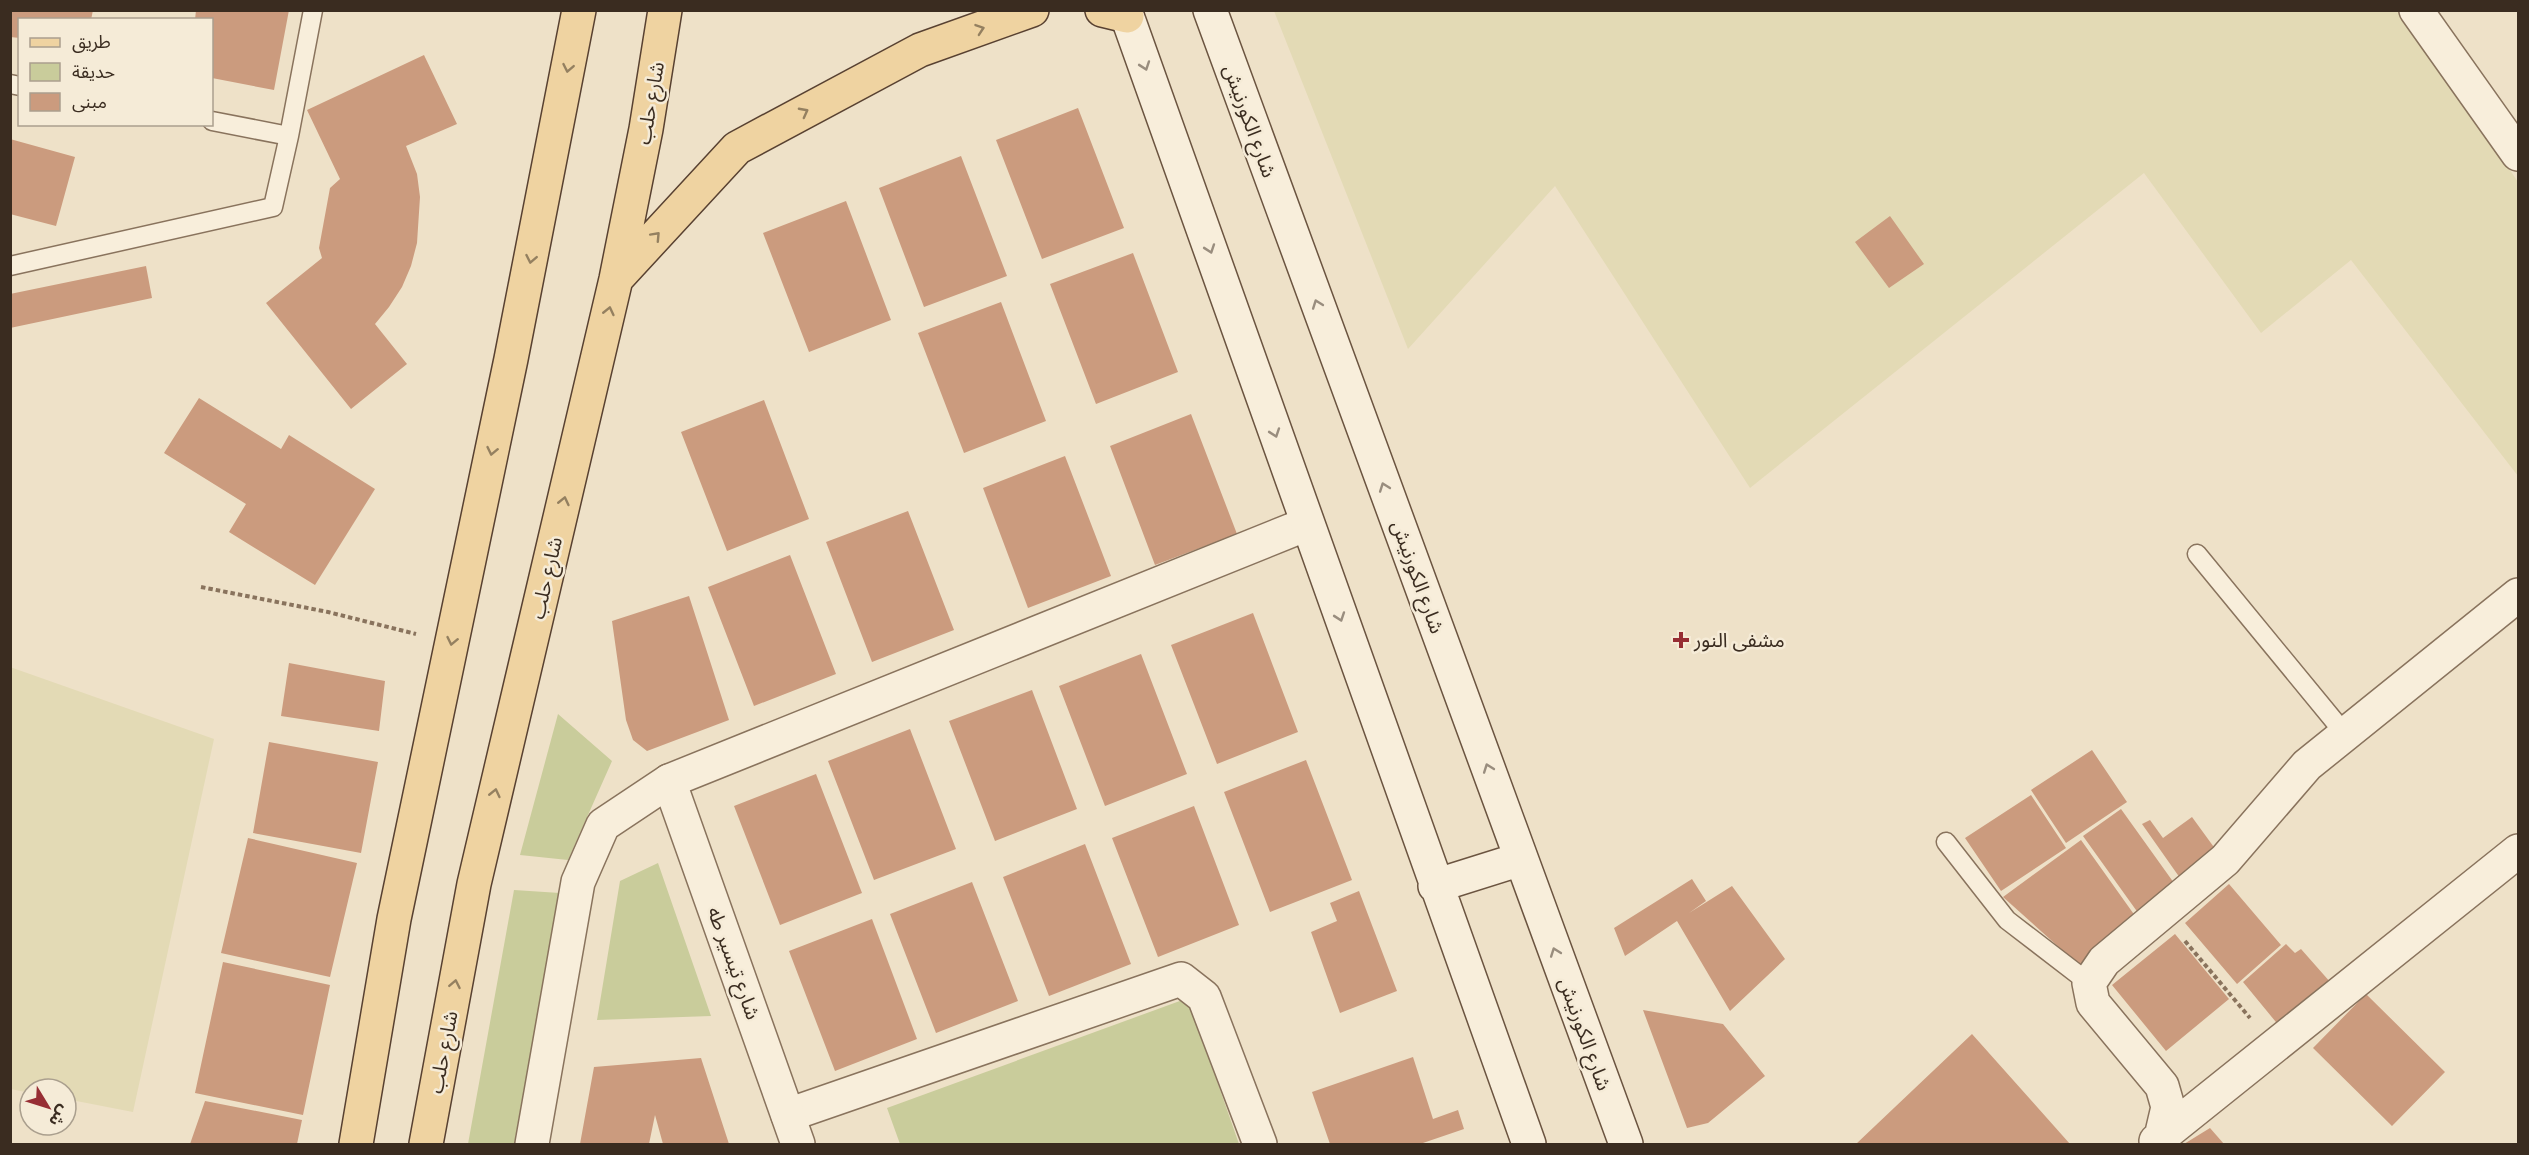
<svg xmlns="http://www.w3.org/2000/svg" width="2529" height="1155" font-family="'Times New Roman','Noto Sans Arabic',serif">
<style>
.farmland{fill:#e3dab5}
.green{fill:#c9cc9b}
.building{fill:#cb9b7e}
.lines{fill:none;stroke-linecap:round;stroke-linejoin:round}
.service-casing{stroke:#89735d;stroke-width:21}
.minor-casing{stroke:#89735d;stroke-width:36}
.tertiary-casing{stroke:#89735d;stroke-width:36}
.secondary-casing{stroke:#6b5440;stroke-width:36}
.primary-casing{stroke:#584131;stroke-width:36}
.path{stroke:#89735d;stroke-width:4;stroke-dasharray:4.5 3;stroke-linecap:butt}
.service{stroke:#f8eedb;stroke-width:18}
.minor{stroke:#f8eedb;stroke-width:33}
.tertiary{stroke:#f8eedb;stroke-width:33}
.secondary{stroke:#f8eedb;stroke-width:33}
.primary{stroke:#efd3a1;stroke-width:33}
.oneway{stroke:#948060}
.oneway2{stroke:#998d7e}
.poi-dot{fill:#972e34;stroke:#f5ebd7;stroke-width:2}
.labels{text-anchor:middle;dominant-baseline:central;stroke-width:5;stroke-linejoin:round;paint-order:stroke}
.street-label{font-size:20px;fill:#3a2c20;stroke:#f5ebd7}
.poi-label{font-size:20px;fill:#3a2c20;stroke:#f5ebd7;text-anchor:start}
</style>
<rect width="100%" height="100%" fill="#eee1c8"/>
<path class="farmland" d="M1274,11H2403L2518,182V476L2351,260L2261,333L2144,173L1750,488L1555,186L1408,349Z
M10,667L214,739L133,1112L66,1099V1089H30V1093L11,1089Z"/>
<path class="green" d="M558,714L612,761L568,860L520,855Z
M658,863L711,1016L597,1020L620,881Z
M514,890L560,893L514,1144H468Z
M1188,998L1239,1144H900L887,1108Z"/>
<path class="building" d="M10,10H93L91,20H20V38L10,37Z
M196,10H289L274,90L212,78V20H195Z
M424,55L457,124L406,146L417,174L420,197L417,243L411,266L402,287L389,307L375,324L407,364L351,409L266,303L322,258L319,248L330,188L340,179L307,110Z
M1078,108L1124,228L1042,259L996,140Z
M10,139L75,157L56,226L10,214Z
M961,156L1007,276L924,307L879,188Z
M846,201L891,320L809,352L763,233Z
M1890,216L1924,264L1889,288L1855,242Z
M1133,253L1178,372L1096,404L1050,284Z
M146,266L152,298L10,328V294Z
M1001,302L1046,421L964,453L918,333Z
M199,398L281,449L289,435L375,489L315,585L229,532L246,504L164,453Z
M764,400L809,519L727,551L681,432Z
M1191,414L1237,534L1155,565L1110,446Z
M1065,456L1111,576L1028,608L983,488Z
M908,511L954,630L872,662L826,542Z
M790,555L836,674L754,706L708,587Z
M689,596L729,720L647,751L633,740L626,720L612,621Z
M1253,613L1298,732L1217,764L1171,645Z
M1141,654L1187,774L1105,806L1059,686Z
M289,663L385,681L379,731L281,716Z
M1032,690L1077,809L995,841L949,721Z
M910,729L956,849L874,880L828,761Z
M269,742L378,762L361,853L253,833Z
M2092,750L2127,802L2066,843L2031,790Z
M1306,760L1352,880L1270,912L1224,792Z
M816,774L862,893L780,925L734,806Z
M2031,795L2066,848L2001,891L1965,838Z
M1194,806L1239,925L1158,957L1112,838Z
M2121,809L2179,890L2141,917L2083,836Z
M2192,817L2216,850L2180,878L2142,824L2150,820L2163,838Z
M248,838L357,863L330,977L221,953Z
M2081,840L2138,920L2082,968L2003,897Z
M1085,844L1131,964L1049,996L1003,877Z
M1692,879L1706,901L1689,913L1732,886L1785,959L1730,1011L1677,921L1625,956L1614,928Z
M972,882L1018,1001L936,1033L890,914Z
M2229,884L2281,945L2237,984L2185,923Z
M1359,891L1397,991L1340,1013L1311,932L1337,921L1330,903Z
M872,919L917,1039L835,1071L789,951Z
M2175,934L2229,999L2166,1051L2112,985Z
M2286,944L2295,953L2301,949L2331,983L2280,1027L2243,982Z
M223,962L330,985L303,1115L195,1093Z
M2366,994L2445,1072L2392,1126L2313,1048Z
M1643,1010L1723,1024L1765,1076L1708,1123L1687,1128Z
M1972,1034L2070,1144H1856Z
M1413,1057L1433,1119L1458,1110L1464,1129L1420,1144H1330L1312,1092Z
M701,1058L729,1144H663L655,1115L649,1144H580L594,1067Z
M205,1101L302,1120L297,1144H190Z
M2210,1128L2224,1144H2184Z"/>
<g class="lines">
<g class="service-casing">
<path id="service" d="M10,84L20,86
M289,136L313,10
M10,266L273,207L289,136L212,121
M2197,554L2345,734
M1946,842L2007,920L2089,983"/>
</g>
<g class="minor-casing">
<path id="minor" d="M2416,10L2518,154
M788,1115L1181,979L1204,997L1260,1144
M2161,1137L2168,1107L2162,1086L2093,1003L2089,983L2104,961L2225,860L2307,765L2518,595
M2156,1141L2518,851
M532,1144L578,882L603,825L669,781L1307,524"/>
</g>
<g class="tertiary-casing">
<path id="tertiary" d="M669,781L798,1144"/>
</g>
<g class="secondary-casing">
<path id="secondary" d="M1125,10L1529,1144
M1210,10L1626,1144
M1435,886L1521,859"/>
</g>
<g class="primary-casing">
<path id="primary" d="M1102,10L1127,16
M616,279L737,148L920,50L1032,10
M356,1144L394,919L511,359L579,10
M426,1144L474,884L616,279L646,129L665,10"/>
</g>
<path class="path" d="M201,587L328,612L416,634
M2185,941L2250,1018"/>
<use href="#service" class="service"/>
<use href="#minor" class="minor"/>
<use href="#tertiary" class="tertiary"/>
<use href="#secondary" class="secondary"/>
<use href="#primary" class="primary"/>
</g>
<defs><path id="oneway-chevron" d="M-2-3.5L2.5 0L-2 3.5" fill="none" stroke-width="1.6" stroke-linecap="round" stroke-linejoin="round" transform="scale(1.5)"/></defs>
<g class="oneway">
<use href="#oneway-chevron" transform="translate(980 29) rotate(-19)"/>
<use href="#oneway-chevron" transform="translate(568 68) rotate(101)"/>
<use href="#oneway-chevron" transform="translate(804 112) rotate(-28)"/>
<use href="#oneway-chevron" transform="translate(656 236) rotate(-47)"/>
<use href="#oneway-chevron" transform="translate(531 259) rotate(101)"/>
<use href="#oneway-chevron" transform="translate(609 311) rotate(-77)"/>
<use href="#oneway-chevron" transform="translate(492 451) rotate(102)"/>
<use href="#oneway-chevron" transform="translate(564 501) rotate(-77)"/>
<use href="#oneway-chevron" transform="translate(452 641) rotate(102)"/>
<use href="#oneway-chevron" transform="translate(495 793) rotate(-77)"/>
<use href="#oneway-chevron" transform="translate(455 984) rotate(-79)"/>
</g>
<g class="oneway2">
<use href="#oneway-chevron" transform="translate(1145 66) rotate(71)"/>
<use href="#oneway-chevron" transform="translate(1210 249) rotate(71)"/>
<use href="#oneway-chevron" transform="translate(1317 304) rotate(-110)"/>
<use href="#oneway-chevron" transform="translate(1275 433) rotate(71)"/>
<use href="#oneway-chevron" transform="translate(1384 487) rotate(-110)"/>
<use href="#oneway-chevron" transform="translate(1340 617) rotate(71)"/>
<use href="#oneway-chevron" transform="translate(1488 768) rotate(-110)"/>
<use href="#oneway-chevron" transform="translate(1555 952) rotate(-110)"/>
</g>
<path class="poi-dot" d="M1678 631h6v6h6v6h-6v6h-6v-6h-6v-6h6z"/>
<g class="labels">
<g class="street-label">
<text transform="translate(650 103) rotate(-80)">شارع حلب</text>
<text transform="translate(1250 121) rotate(70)">شارع الكورنيش</text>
<text transform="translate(1418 577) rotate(70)">شارع الكورنيش</text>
<text transform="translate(546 578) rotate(-77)">شارع حلب</text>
<text transform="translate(734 963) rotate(70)">شارع تيسير طه</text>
<text transform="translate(1585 1034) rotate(70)">شارع الكورنيش</text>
<text transform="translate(443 1052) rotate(-79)">شارع حلب</text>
</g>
<g class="poi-label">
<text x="1694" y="640">مشفى النور</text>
</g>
</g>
<rect width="2529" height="1155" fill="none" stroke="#3a2c20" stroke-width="24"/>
<rect x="18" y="18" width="195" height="108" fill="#f5ebd7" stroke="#aa9f8e" stroke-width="1.5"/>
<rect x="30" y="38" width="30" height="9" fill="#efd3a1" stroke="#aa9f8e" stroke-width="1.5"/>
<text x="72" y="48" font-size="18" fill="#3a2c20">طريق</text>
<rect x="30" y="63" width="30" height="18" fill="#c9cc9b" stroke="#aa9f8e" stroke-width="1.5"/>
<text x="72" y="78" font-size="18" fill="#3a2c20">حديقة</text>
<rect x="30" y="93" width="30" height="18" fill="#cb9b7e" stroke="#aa9f8e" stroke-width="1.5"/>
<text x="72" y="108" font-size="18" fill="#3a2c20">مبنى</text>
<g transform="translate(48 1107) rotate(128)"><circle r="28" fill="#f5ebd7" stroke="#aa9f8e" stroke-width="1.5"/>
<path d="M0-4.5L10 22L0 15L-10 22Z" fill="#972e34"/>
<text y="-9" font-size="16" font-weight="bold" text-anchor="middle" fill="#3a2c20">ش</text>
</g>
</svg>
